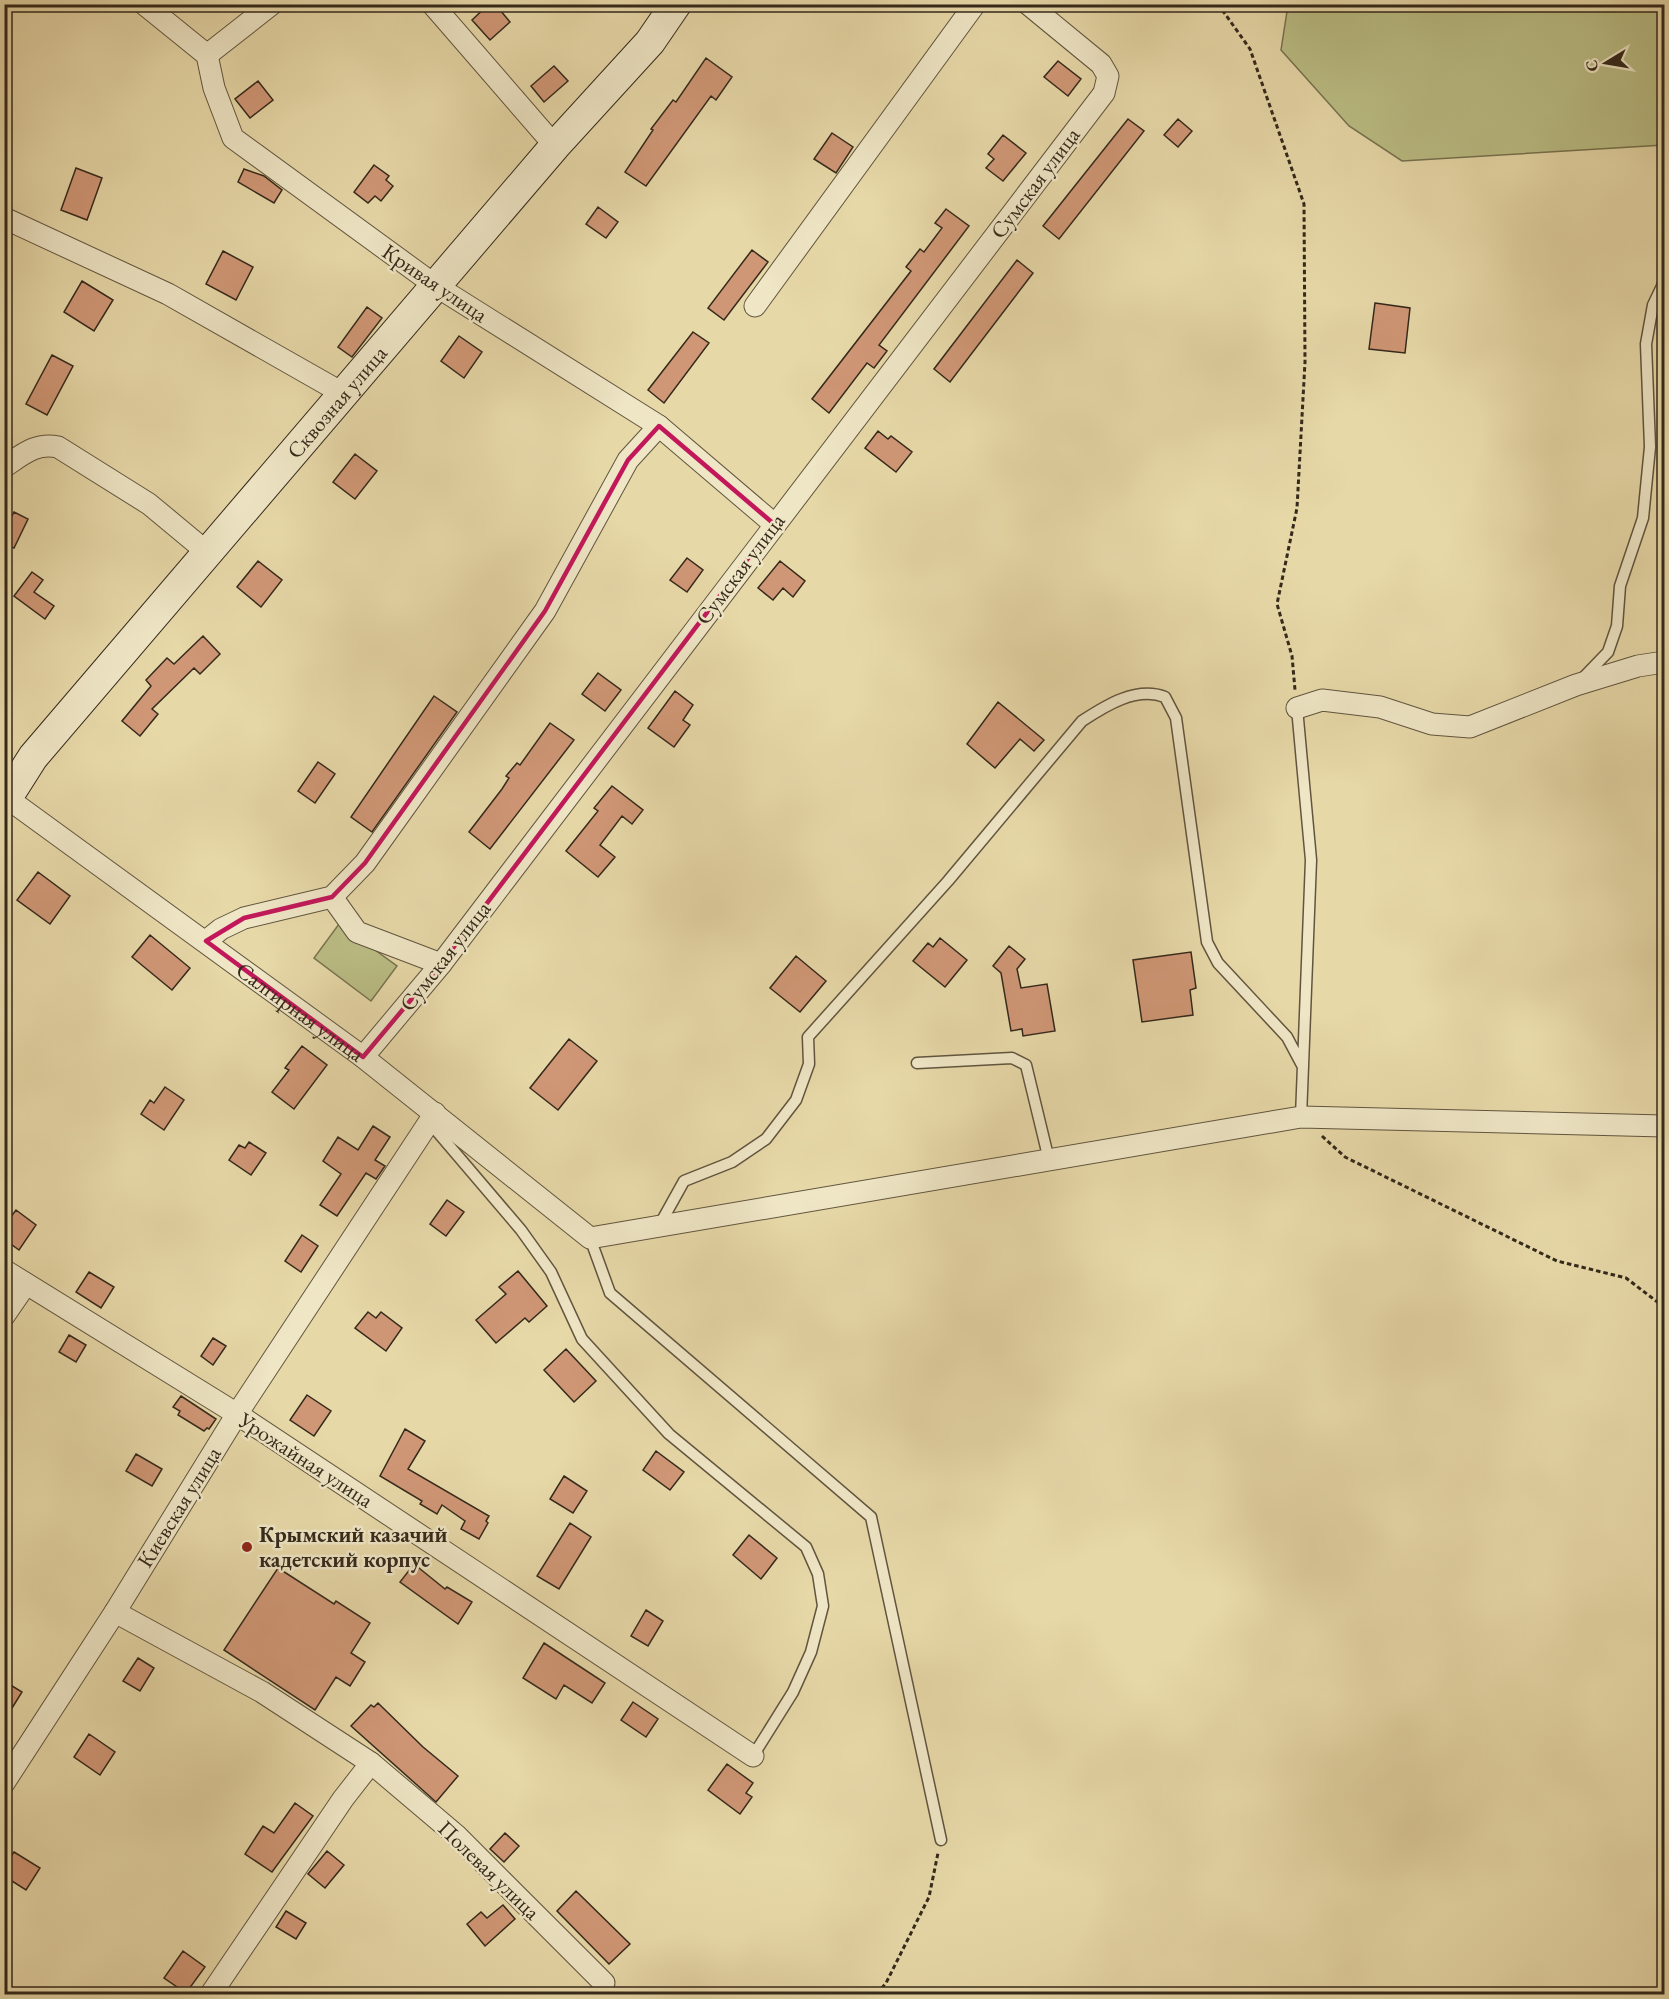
<svg xmlns="http://www.w3.org/2000/svg" width="1669" height="1999" font-family="'EB Garamond',serif">
<style>
.green{fill:#babd84;stroke:#777350;stroke-width:1.5}
.building{fill:#d09776;stroke:#34291b;stroke-width:1.5}
.lines{fill:none;stroke-linecap:round;stroke-linejoin:round}
.lane-casing{stroke:#61553e;stroke-width:13}
.street-casing{stroke:#61553e;stroke-width:23}
.secondary-casing{stroke:#34291b;stroke-width:32}
.path{stroke:#34291b;stroke-width:3;stroke-dasharray:4.5 3;stroke-linecap:butt}
.lane{stroke:#efe6c6;stroke-width:10}
.street{stroke:#efe6c6;stroke-width:21}
.secondary{stroke:#efe6c6;stroke-width:30}
.marked{fill:none;stroke:#c2185b;stroke-width:4.5;stroke-linejoin:round}
.poi-dot{fill:#8f2418;stroke:#efe6c6;stroke-width:2}
.labels{text-anchor:middle;dominant-baseline:central;stroke-width:5;stroke-linejoin:round;paint-order:stroke}
.street-label{font-size:22px;fill:#34291b;stroke:#efe6c6}
.poi-label{font-size:22px;font-weight:bold;fill:#34291b;stroke:#efe6c6;text-anchor:start}
</style>
<rect width="100%" height="100%" fill="#e7d8a8"/>
<filter id="stains"><feTurbulence type="fractalNoise" baseFrequency=".00333" numOctaves="4"/><feColorMatrix values="0 0 0 0 .2 0 0 0 0 .09 0 0 0 0 .02 0 0 0 .5 -.17"/></filter>
<radialGradient id="worn" r=".72"><stop offset=".6" stop-color="#630" stop-opacity="0"/><stop offset="1" stop-color="#630" stop-opacity=".3"/></radialGradient>
<path class="green" d="M1288,5H1664V145L1402,161L1349,126L1281,50Z
M339,924L397,966L371,1001L314,958Z"/>
<path class="building" d="M489,4H495L510,22L490,40L472,20Z
M706,58L732,77L716,100L711,96L646,186L625,172L653,130L651,129L673,100L676,102Z
M1058,61L1081,79L1068,96L1044,77Z
M554,66L568,81L544,102L531,86Z
M258,81L273,100L250,118L235,99Z
M1128,119L1144,131L1059,239L1043,226Z
M1178,119L1192,131L1178,147L1164,135Z
M832,133L853,147L836,173L814,159Z
M1003,135L1026,153L1003,181L986,168L994,159L988,154Z
M374,165L389,176L386,180L393,186L381,201L375,196L368,203L354,192Z
M76,168L102,178L87,220L61,210Z
M244,169L264,176L282,190L274,203L238,182Z
M598,207L618,222L606,238L586,224Z
M946,209L969,226L879,345L887,351L874,368L867,363L829,413L812,399L911,271L906,267L920,249L924,252L942,228L935,223Z
M752,250L768,262L724,320L708,308Z
M223,251L253,267L236,300L206,284Z
M1017,260L1033,273L950,382L934,369Z
M82,281L113,300L94,331L64,312Z
M1375,303L1410,308L1405,353L1369,349Z
M367,307L382,318L352,357L338,347Z
M693,332L709,343L664,403L648,390Z
M459,336L482,352L464,378L441,361Z
M52,355L73,366L47,415L26,404Z
M878,431L888,439L891,436L912,452L896,472L865,448Z
M355,454L377,471L355,499L333,482Z
M14,512L28,519L14,548L4,544V531Z
M687,558L703,570L687,592L670,580Z
M258,561L282,580L261,607L237,587Z
M780,561L805,581L793,597L783,588L773,600L758,588Z
M32,572L43,580L34,592L54,606L45,619L14,596Z
M203,636L220,654L200,674L194,668L152,709L158,714L140,736L122,721L151,686L146,680L167,658L174,664Z
M598,673L621,690L605,711L582,694Z
M675,691L693,705L683,720L690,725L674,747L648,728Z
M434,696L457,712L372,832L351,817Z
M998,702L1044,740L1034,751L1020,739L995,768L967,744Z
M550,723L574,740L490,849L469,832L502,789L509,778L506,776L517,763L520,765Z
M318,762L335,774L315,803L298,791Z
M612,786L643,810L632,824L622,816L600,845L615,857L598,877L566,851L598,811L594,808Z
M38,872L70,896L50,924L17,900Z
M150,935L190,968L172,990L132,957Z
M940,938L967,960L945,987L913,961L928,943L933,947Z
M1009,946L1025,959L1017,969L1021,988L1047,984L1055,1031L1023,1036L1022,1029L1011,1031L1001,973L993,966Z
M1191,952L1196,988L1190,990L1193,1015L1142,1022L1133,960Z
M796,956L826,981L800,1012L770,988Z
M569,1039L597,1061L558,1110L530,1088Z
M302,1046L327,1065L294,1109L272,1092L289,1070L285,1068Z
M165,1087L184,1100L164,1130L141,1114L150,1100L154,1103Z
M373,1126L390,1137L375,1160L385,1166L376,1179L366,1173L337,1216L320,1205L341,1174L323,1161L338,1137L358,1150Z
M249,1142L266,1153L251,1175L229,1160L239,1145L245,1148Z
M447,1200L464,1212L446,1236L430,1224Z
M16,1210L36,1225L19,1250L4,1239V1226Z
M302,1235L318,1246L301,1272L285,1261Z
M518,1271L547,1306L529,1322L525,1318L496,1343L476,1320L506,1294L499,1287Z
M89,1272L114,1287L101,1308L76,1292Z
M368,1312L376,1318L381,1312L402,1328L386,1351L355,1328Z
M69,1335L86,1345L76,1362L59,1352Z
M213,1338L226,1346L213,1365L201,1356Z
M566,1349L596,1381L574,1402L544,1370Z
M307,1395L331,1411L314,1436L290,1420Z
M181,1396L216,1419L209,1429L207,1428L204,1431L178,1415L180,1411L173,1407Z
M405,1429L425,1441L408,1469L489,1516L486,1521L488,1523L479,1539L461,1529L465,1521L442,1505L437,1514L420,1504L422,1501L380,1476Z
M656,1451L684,1472L670,1490L643,1470Z
M136,1454L162,1469L152,1486L126,1471Z
M564,1476L587,1491L573,1513L550,1499Z
M570,1523L591,1537L559,1589L537,1576Z
M749,1535L777,1558L761,1579L733,1555Z
M414,1564L445,1589L447,1587L472,1602L458,1624L400,1582Z
M278,1568L334,1604L336,1601L370,1623L351,1653L365,1662L350,1686L336,1677L315,1710L224,1650Z
M646,1610L663,1621L648,1646L631,1636Z
M544,1643L605,1683L592,1703L564,1685L556,1699L523,1678Z
M138,1658L154,1668L140,1691L123,1681Z
M4,1681L22,1692L4,1721Z
M633,1702L658,1719L646,1737L621,1720Z
M378,1703L423,1747L458,1776L436,1802L351,1726L371,1705L374,1707Z
M89,1734L115,1752L100,1775L74,1757Z
M727,1764L753,1783L746,1793L752,1797L740,1814L708,1790Z
M295,1803L313,1816L272,1872L245,1854L263,1826L274,1833Z
M505,1833L519,1846L504,1862L490,1849Z
M327,1851L344,1865L325,1888L308,1874Z
M14,1852L40,1868L26,1890L4,1876V1866Z
M576,1891L630,1944L609,1964L557,1911Z
M503,1905L515,1919L485,1946L467,1924L481,1912L487,1918Z
M286,1911L306,1923L296,1939L276,1927Z
M183,1951L205,1967L186,1993L164,1978Z"/>
<g class="lines">
<g class="lane-casing">
<path id="lane" d="M1582,679L1608,652L1617,626L1620,586L1643,518L1650,447L1646,344L1653,305L1664,282
M1297,708L1311,860L1301,1117
M917,1063L1012,1058L1026,1065L1049,1160
M429,1122L521,1230L551,1272L582,1339L669,1434L806,1547L818,1574L823,1606L811,1652L793,1692L753,1756
M659,1226L684,1181L732,1162L766,1139L796,1100L809,1064L808,1037L948,881L1082,721C1105,706 1136,686 1165,697L1176,718L1207,942L1218,963L1287,1037L1303,1067
M590,1238L610,1293L871,1517L941,1840"/>
</g>
<g class="street-casing">
<g id="street">
<path d="M144,4L207,55L214,88L233,138L436,286L659,426L774,524"/>
<path d="M432,4L555,146"/>
<path d="M207,55L272,4"/>
<path d="M4,218L168,294L344,394"/>
<path d="M755,306L975,4"/>
<path d="M4,467C22,455 36,442 58,447L149,504L208,553"/>
<path d="M1297,708L1322,700L1380,707L1432,724L1470,727L1576,685L1638,666L1664,662"/>
<path id="s1" d="M4,802L7,798L363,1057L590,1238L1301,1117L1664,1126"/>
<path d="M332,897L357,932L441,964"/>
<path d="M206,941L221,929L244,918L332,897L365,863L545,611L628,460L659,426"/>
<path d="M363,1057L441,964L1104,93L1108,76L1101,64L1028,4"/>
<path d="M4,1270L237,1414L753,1756"/>
<path d="M4,1316L26,1284"/>
<path d="M115,1612L262,1692L371,1763L456,1835L604,1983"/>
<path d="M4,1783L115,1612L237,1414L435,1113"/>
<path d="M211,1994L343,1799L371,1763"/>
</g>
</g>
<g class="secondary-casing">
<g id="secondary">
<path id="s2" d="M4,795L7,798L33,757L555,146L650,42L676,4"/>
</g>
</g>
<path class="path" d="M1218,4L1250,49L1304,204L1305,362L1297,508L1277,604L1292,656L1295,690
M1322,1136L1345,1157L1557,1261L1626,1278L1664,1307
M877,1994L886,1983L929,1897L938,1853"/>
<use href="#lane" class="lane"/>
<use href="#street" class="street"/>
<use href="#secondary" class="secondary"/>
</g>
<path class="marked" d="M659,426L774,524L441,964L363,1057L206,941L244,918L332,897L365,863L545,611L628,460Z"/>
<circle class="poi-dot" cx="247" cy="1547" r="6"/>
<g class="labels">
<g class="street-label">
<text transform="translate(1035 183) rotate(-53)">Сумская улица</text>
<text transform="translate(435 283) rotate(34)">Кривая улица</text>
<text stroke="none"><textPath href="#s2" startOffset="520">Сквозная улица</textPath></text>
<text transform="translate(740 569) rotate(-53)">Сумская улица</text>
<text transform="translate(445 956) rotate(-52)">Сумская улица</text>
<text stroke="none"><textPath href="#s1" startOffset="368">Салгирная улица</textPath></text>
<text transform="translate(306 1460) rotate(33)">Урожайная улица</text>
<text transform="translate(179 1507) rotate(-58)">Киевская улица</text>
<text transform="translate(489 1870) rotate(44)">Полевая улица</text>
</g>
<g class="poi-label">
<text x="259" y="1534">Крымский казачий<tspan x="259" dy="25">кадетский корпус</tspan></text>
</g>
</g>
<rect width="1669" height="1999" fill="none" stroke="#e7d8a8" stroke-width="24"/>
<rect x="6" y="6" width="1657" height="1987" fill="none" stroke="#34291b" stroke-width="3"/>
<rect x="12" y="12" width="1645" height="1975" fill="none" stroke="#34291b" stroke-width="1.5"/>
<g transform="translate(1606 63) rotate(259)" stroke="#efe6c6" stroke-width="4.5" paint-order="stroke">
<path d="M0-4.5L10 22L0 15L-10 22Z" fill="#34291b"/>
<text y="-9" font-size="16" font-weight="bold" text-anchor="middle" fill="#34291b">С</text>
</g>
<rect width="100%" height="100%" filter="url(#stains)"/>
<rect width="100%" height="100%" fill="url(#worn)"/>
</svg>
